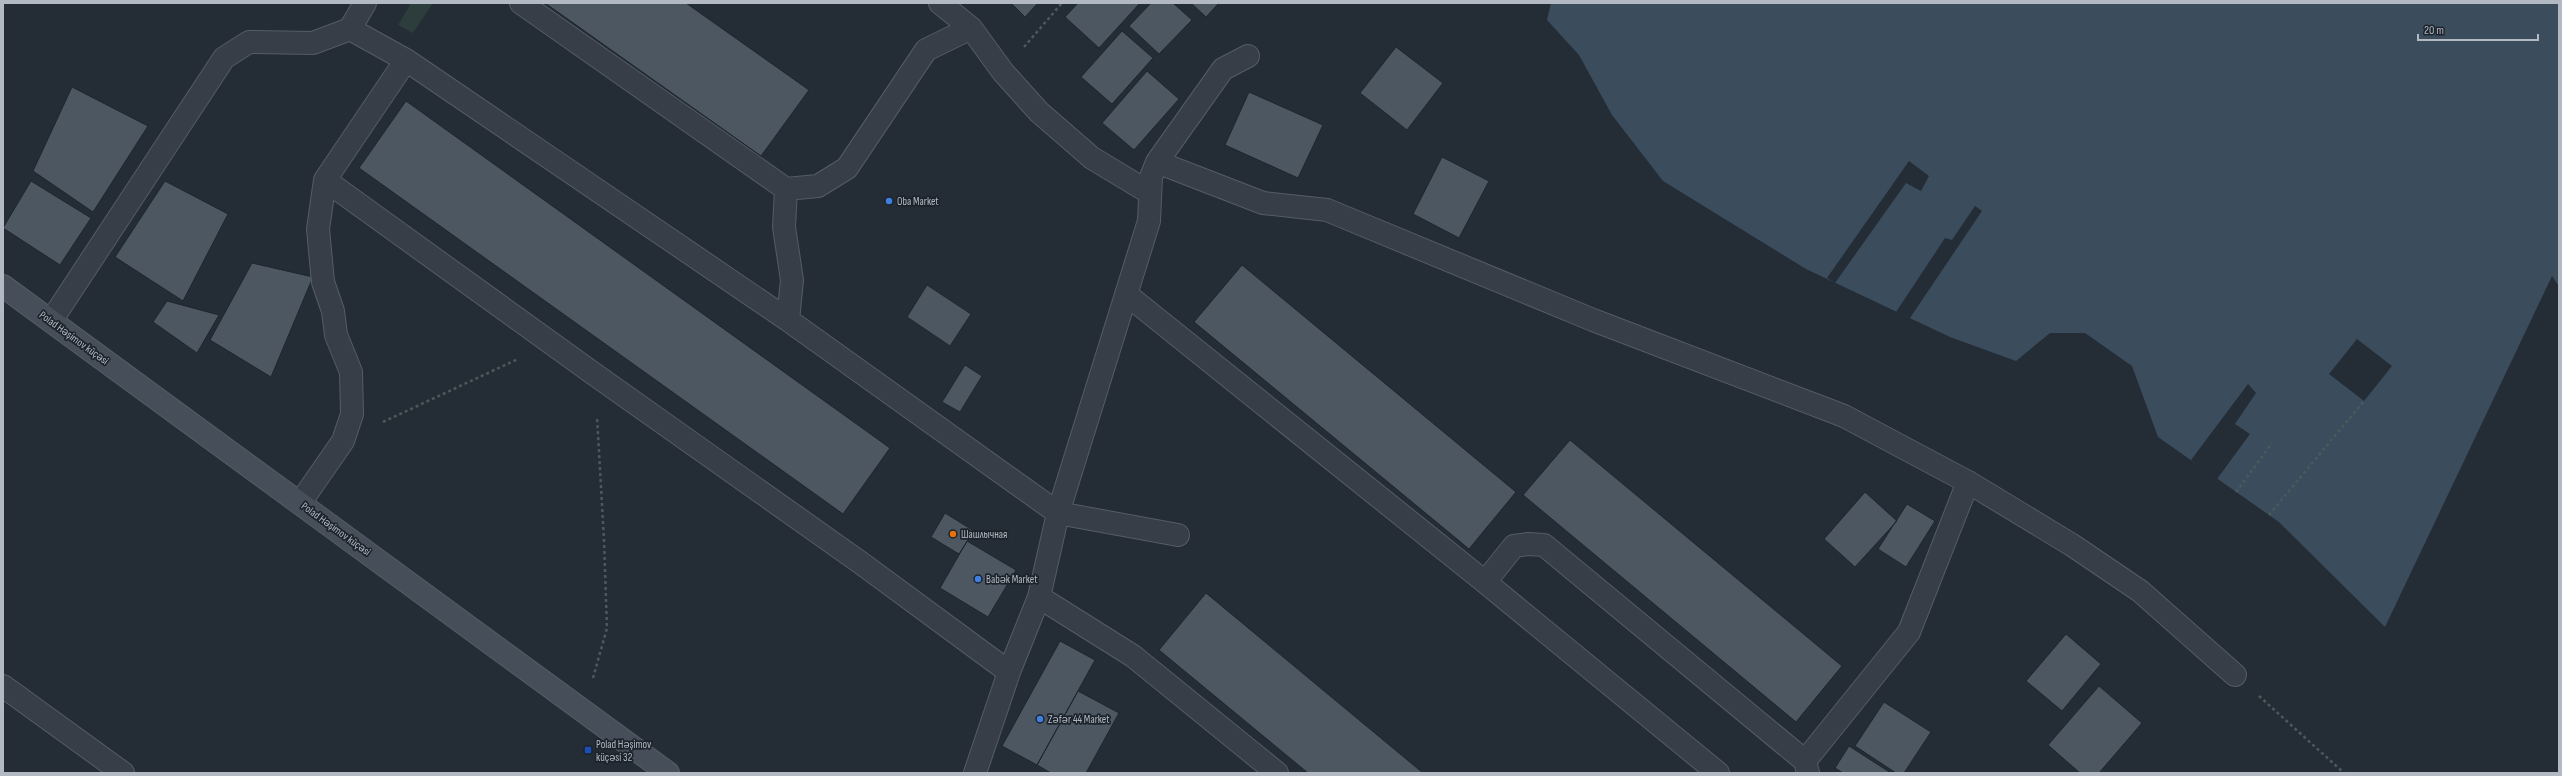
<svg xmlns="http://www.w3.org/2000/svg" width="2562" height="776" font-family="'Sofia Sans Condensed',sans-serif">
<style>
.green{fill:#2c3d3c}
.water{fill:#3b4c5d}
.pier{fill:#242d36}
.building{fill:#4d5761;stroke:#1e252d}
.lines{fill:none;stroke-linecap:round;stroke-linejoin:round}
.street-casing{stroke:#555c64;stroke-width:24}
.secondary-casing{stroke:#555c64;stroke-width:24}
.path{stroke:#4a5a5b;stroke-width:2.5;stroke-dasharray:3 3;stroke-linecap:butt}
.street{stroke:#373e47;stroke-width:22}
.secondary{stroke:#464e59;stroke-width:22}
.shop-dot{fill:#3f7fe0;stroke:#1c232b;stroke-width:1.5}
.food-dot{fill:#e8710a;stroke:#1c232b;stroke-width:1.5}
.transit-dot{fill:#1a4fb4;stroke:#1c232b;stroke-width:1.5}
.labels{text-anchor:middle;dominant-baseline:central;stroke-width:3.5;stroke-linejoin:round;paint-order:stroke}
.poi-label{font-size:11px;fill:#b2b9c3;stroke:#1c232b;text-anchor:start}
.street-label{font-size:11px;fill:#b2b9c3;stroke:#1c232b}
</style>
<rect width="100%" height="100%" fill="#242d36"/>
<path class="green" d="M408,3H433L413,33L398,25L410,5Z"/>
<path class="water" d="M1551,3H2559V286L2552,276L2385,627L2279,522L2158,437L2132,366L2085,333H2050L2016,361L1950,337L1806,269L1663,181L1612,115L1579,55L1547,20Z"/>
<path class="pier" d="M1909,161L1929,176L1921,191L1906,183L1835,283L1827,278Z
M1975,206L1982,211L1910,318L1896,312L1945,238L1952,240Z
M2357,339L2392,366L2364,401L2329,374Z
M2248,384L2256,393L2235,424L2250,434L2217,479L2191,460Z"/>
<path class="building" d="M545,3H686L809,90L761,156Z
M1011,3H1038L1025,17Z
M1078,3H1140L1099,48L1065,17Z
M1151,3H1173L1192,20L1159,54L1129,26Z
M1191,3H1219L1206,17Z
M1122,31L1153,58L1112,104L1081,77Z
M1396,47L1443,83L1407,130L1360,93Z
M1147,71L1179,99L1134,150L1102,123Z
M72,87L148,126L93,212L33,171Z
M1249,92L1323,125L1298,178L1225,145Z
M406,101L890,448L843,514L359,168Z
M1442,157L1489,181L1459,238L1413,214Z
M31,181L91,218L60,265L3,228Z
M165,181L228,214L183,301L115,257Z
M252,263L313,277L271,377L210,340Z
M1242,265L1516,492L1469,549L1194,322Z
M927,285L971,314L950,346L907,317Z
M167,301L219,315L197,353L153,322Z
M965,365L982,376L960,412L942,402Z
M1570,440L1842,666L1796,722L1523,495Z
M1865,492L1897,521L1855,567L1824,539Z
M1907,504L1935,521L1906,567L1878,549Z
M945,513L974,531L959,554L931,537Z
M967,541L1016,570L988,617L940,588Z
M1206,593L1423,773H1308L1159,650Z
M2066,634L2101,664L2062,711L2026,681Z
M1060,641L1095,660L1037,765L1002,746Z
M2099,686L2142,723L2099,773H2080L2048,745Z
M1078,691L1119,713L1086,773H1051L1037,765Z
M1884,702L1931,732L1904,773H1896L1855,746Z
M1849,746L1891,773H1843L1835,768Z"/>
<g class="lines">
<g class="street-casing">
<path id="street" d="M521,3L786,189L818,186L847,168L926,50L971,28
M940,3L971,28L1003,72L1039,112L1092,158L1150,193
M350,29L406,60L788,320L1058,513L1178,535
M1157,162L1223,69L1248,56
M325,180L594,374L861,563L1009,672
M786,189L784,227L792,280L788,320
M1126,294L1485,582L1514,546L1528,544L1544,545L1805,761L1808,773
M51,321L224,58L249,42L313,43L350,29L365,3
M300,503L343,441L352,414L351,372L336,335L333,311L323,282L318,229L325,180L406,60
M1485,582L1718,773
M1039,597L1133,656L1277,773
M3,686L123,773
M1805,761L1909,632L1968,482
M975,773L1009,672L1039,597L1058,513L1149,221L1151,177L1157,162L1263,203L1327,210L1593,320L1844,416L1968,482L2072,545L2140,591L2235,675"/>
</g>
<g class="secondary-casing">
<path id="secondary" d="M3,286L668,773"/>
</g>
<path class="path" d="M1024,47L1062,3
M383,422L518,359
M2236,492L2272,443
M2269,515L2364,401
M593,678L607,628L604,540L597,417
M2259,696L2344,773"/>
<use href="#street" class="street"/>
<use href="#secondary" class="secondary"/>
</g>
<g class="shop-dot">
<circle cx="889" cy="201" r="4"/>
<circle cx="978" cy="579" r="4"/>
<circle cx="1040" cy="719" r="4"/>
</g>
<circle class="food-dot" cx="953" cy="534" r="4"/>
<rect class="transit-dot" x="584" y="746" width="8" height="8" rx="2"/>
<g class="labels">
<g class="poi-label">
<text x="897" y="201">Oba Market</text>
<text x="961" y="534">Шашлычная</text>
<text x="986" y="579">Babək Market</text>
<text x="1048" y="719">Zəfər 44 Market</text>
<text x="596" y="744">Polad Həşimov<tspan x="596" dy="13">küçəsi 32</tspan></text>
</g>
<g class="street-label">
<text transform="translate(74 338) rotate(36)">Polad Həşimov küçəsi</text>
<text transform="translate(336 529) rotate(36)">Polad Həşimov küçəsi</text>
</g>
</g>
<rect width="2562" height="776" fill="none" stroke="#b2b9c3" stroke-width="8"/>
<path d="M2418 34v6h120v-6" fill="none" stroke="#b2b9c3" stroke-width="2"/>
<text x="2424" y="34" font-size="12" fill="#b2b9c3" stroke="#1c232b" stroke-width="3" paint-order="stroke">20 m</text>
</svg>
